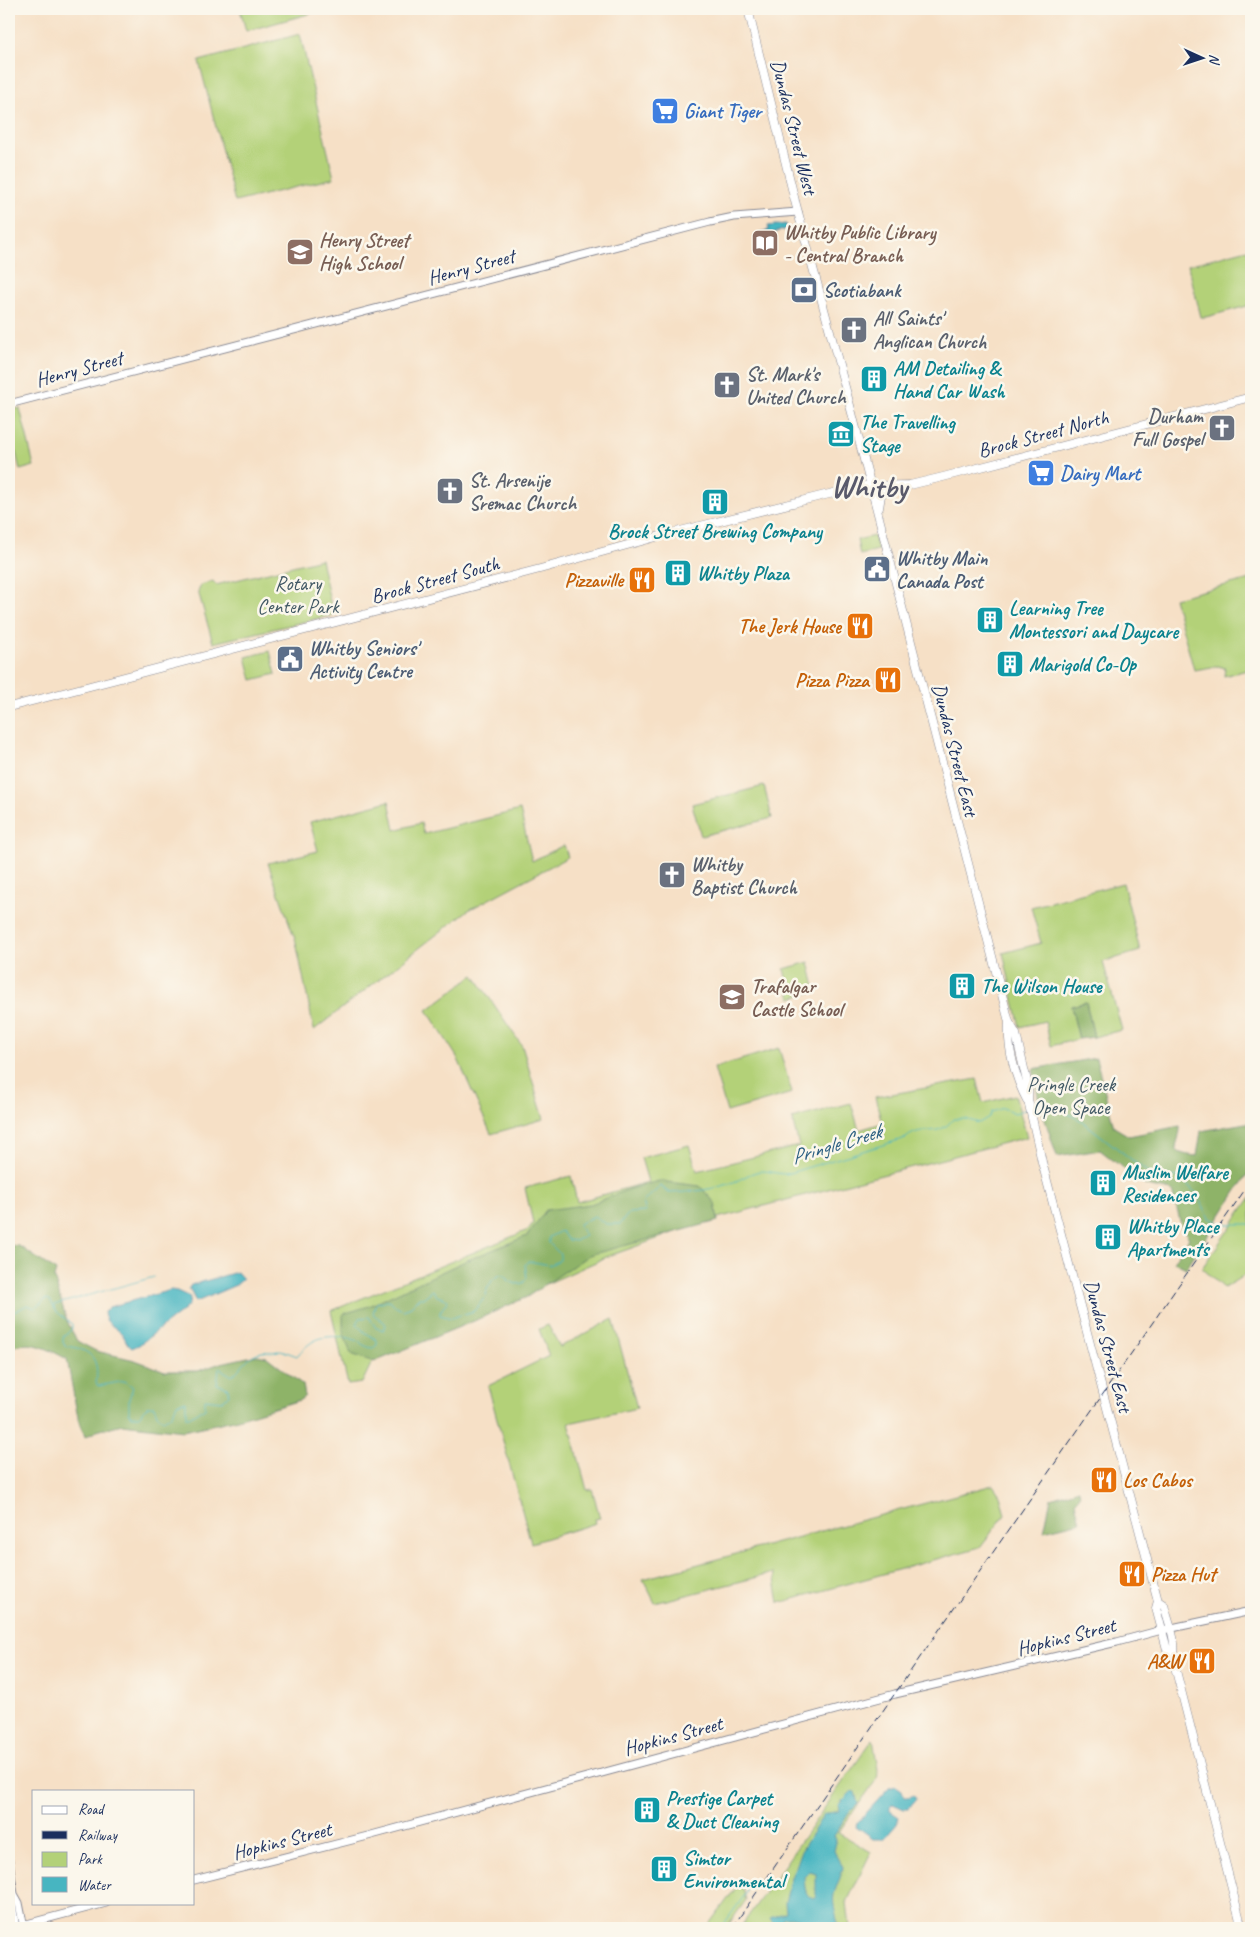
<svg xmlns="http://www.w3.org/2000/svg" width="1260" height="1937" font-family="Caveat,sans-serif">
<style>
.green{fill:#b3d178;stroke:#67806b}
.forest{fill:#8eb368;stroke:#547163}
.water{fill:#47b5c1;stroke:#317290;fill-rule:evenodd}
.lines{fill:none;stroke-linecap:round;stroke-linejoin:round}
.stream{stroke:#47b5c1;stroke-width:1}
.secondary-casing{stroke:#888892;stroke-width:9}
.primary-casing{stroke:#888892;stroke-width:9}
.secondary{stroke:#fff;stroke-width:7}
.primary{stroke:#fff;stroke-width:8}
.rail{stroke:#1b2f5e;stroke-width:1;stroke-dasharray:8 4;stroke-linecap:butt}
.labels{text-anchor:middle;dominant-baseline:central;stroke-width:5;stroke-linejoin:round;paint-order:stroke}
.shop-label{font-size:20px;font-weight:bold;fill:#366cbe;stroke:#fbf7ec;text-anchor:start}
.street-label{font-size:20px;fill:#1b2f5e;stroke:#fbf7ec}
.education-label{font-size:20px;font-weight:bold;fill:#785e54;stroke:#fbf7ec;text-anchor:start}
.service-label{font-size:20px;font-weight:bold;fill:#4e5e75;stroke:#fbf7ec;text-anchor:start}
.worship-label{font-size:20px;font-weight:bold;fill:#5b616d;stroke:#fbf7ec;text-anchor:start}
.culture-label{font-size:20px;font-weight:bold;fill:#0d838f;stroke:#fbf7ec;text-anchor:start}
.food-label{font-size:20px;font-weight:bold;fill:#c56008;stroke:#fbf7ec;text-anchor:end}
.park-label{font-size:20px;fill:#415864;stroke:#fbf7ec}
.water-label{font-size:21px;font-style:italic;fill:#2a5e81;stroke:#fbf7ec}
.town-label{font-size:30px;font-weight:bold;fill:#595a6b;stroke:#fbf7ec}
</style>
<rect width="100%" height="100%" fill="#fbf7ec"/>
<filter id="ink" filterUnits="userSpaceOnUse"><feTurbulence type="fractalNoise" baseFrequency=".02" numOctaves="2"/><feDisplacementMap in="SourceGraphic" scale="10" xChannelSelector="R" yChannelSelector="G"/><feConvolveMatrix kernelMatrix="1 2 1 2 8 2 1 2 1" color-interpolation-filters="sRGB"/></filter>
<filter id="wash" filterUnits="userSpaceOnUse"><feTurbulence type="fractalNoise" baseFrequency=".0096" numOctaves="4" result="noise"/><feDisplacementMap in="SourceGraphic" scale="20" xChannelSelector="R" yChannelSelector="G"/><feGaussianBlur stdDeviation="1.12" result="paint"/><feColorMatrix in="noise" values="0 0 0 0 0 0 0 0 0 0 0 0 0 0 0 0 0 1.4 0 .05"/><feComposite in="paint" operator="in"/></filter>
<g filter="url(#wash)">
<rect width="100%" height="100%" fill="#f6e0c6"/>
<path class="green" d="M240,9H327L246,31Z
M300,34L334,178L235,202L199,61Z
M1251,248V305L1206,317H1201L1188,265Z
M20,408L34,466L20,470L9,423V411Z
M874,536L878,550L860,555L857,540Z
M321,559L333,615L213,643L198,591L201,585L213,581L216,585Z
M1251,579V669L1224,676L1225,668L1218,666L1194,670L1174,598Z
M270,651L276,674L252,680L246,657Z
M764,786L772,818L701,836L692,804Z
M389,801L395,830L421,823L424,834L520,810L532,861L564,845L568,857L467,911L314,1030L296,942L268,863L318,851L310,822Z
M1123,883L1140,951L1103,962L1122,1030L1094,1037L1086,1002L1071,1006L1079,1039L1051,1046L1045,1021L1020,1027L1003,953L1041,943L1031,907Z
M809,962L816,991L791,998L784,969Z
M474,975L522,1046L544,1119L491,1134L457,1057L427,1010Z
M779,1048L792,1093L727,1112L714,1068Z
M977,1079L983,1103L1015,1095L1027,1137L710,1220L609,1256L372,1362L362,1383L348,1385L331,1311L528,1230L533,1223L525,1188L571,1176L577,1202L648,1182L641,1158L689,1145L697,1171L799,1146L792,1119L851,1103L859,1130L882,1123L875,1097Z
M1251,1197V1271L1224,1288L1202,1268Z
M613,1319L637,1408L569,1423L587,1490L592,1489L600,1518L595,1519L596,1523L531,1543L488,1386L549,1356L539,1329L548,1325L560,1347Z
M993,1485L1000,1495L1005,1515L980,1547L779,1603L774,1573L655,1603L643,1579Z
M873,1739L879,1776L838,1833L871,1852L847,1902L850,1928H740Z
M741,1881L746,1900L726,1928H706Z"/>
<path class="forest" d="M1086,1002L1094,1037L1079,1039L1071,1006Z
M1096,1058L1114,1127L1129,1136L1180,1126C1181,1145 1163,1153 1197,1156L1201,1131L1251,1122V1169L1186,1268L1174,1262L1189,1238L1182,1228L1172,1191L1146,1186L1100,1150L1057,1157L1039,1101L1033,1069Z
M659,1181L700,1186L715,1203L718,1221L589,1255L527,1297L474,1321L374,1362L351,1354L343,1332V1314L369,1306L465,1261L527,1236L546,1210L591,1204L629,1189Z
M9,1245L19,1246L56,1271L54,1278L67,1321L77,1341L96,1351L135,1360L165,1371H198L221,1363L257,1355L267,1357L303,1385L305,1396L300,1400L234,1420L183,1431L122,1424L97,1431L85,1437L77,1413L67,1359C46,1348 32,1339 9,1348Z
M1079,1489L1080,1496L1075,1502L1080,1522L1044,1531L1051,1498Z"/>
<path class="water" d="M786,224L787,229L762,236L761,232L769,230L768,226Z
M237,1272L243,1279L236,1285L196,1302L189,1288L191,1285Z
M171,1290L177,1291L190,1297L189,1304L185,1309L139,1345L132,1348C126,1344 126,1339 122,1334C115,1326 104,1324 104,1312L109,1307Z
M896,1786L902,1790L904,1796L909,1797L913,1795L916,1799L908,1809H904L893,1804L890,1807V1811L899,1817L897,1824L884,1839H873L856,1827L857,1823L889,1788Z
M852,1791L855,1792L858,1804L849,1813L834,1836L836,1842L834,1851L843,1867C842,1876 837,1883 835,1891C831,1901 836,1914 838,1924L834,1928H814C805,1920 794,1915 782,1918L786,1927L771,1928L773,1923L770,1918L786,1912L785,1904L790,1881L800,1853L824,1814L839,1811L838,1805ZM810,1871L816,1873V1897L813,1899C804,1895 805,1886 804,1877Z"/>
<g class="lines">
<path class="stream" d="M1033,1107L1043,1103L1051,1105L1082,1121L1150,1174L1179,1177L1198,1195L1209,1218L1223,1224H1251
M9,1290L11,1296L9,1299
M54,1305L154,1277
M9,1312L12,1313L27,1305L35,1308L46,1299L50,1300L56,1311L72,1324V1329L63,1337V1343L66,1346C90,1349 100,1358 96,1383L98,1386L125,1381L133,1387L129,1399V1413L132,1416H139L148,1406H154L158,1416L163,1419C173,1417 174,1411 177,1403L186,1401V1417H189L205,1408V1399L222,1401L229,1395L228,1388L217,1384L219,1368L232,1376C242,1368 247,1354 262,1352C269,1351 274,1353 281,1350L297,1356C301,1351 306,1346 312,1342C322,1335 344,1335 355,1340C362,1343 364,1347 373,1348L377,1345V1340L363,1331L357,1324L360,1318L369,1317L376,1328L384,1330L386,1325L384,1322L373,1314L375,1305L378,1302L381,1303L390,1300L396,1307L403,1310L409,1308L419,1298H423L433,1290L437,1296L448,1300L440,1312V1315L451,1318L474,1311L486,1296L487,1289L493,1279L502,1274L506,1277L507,1280L516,1284L523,1283L527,1278L525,1265L528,1261L550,1265L560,1260V1254L549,1243V1237L561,1231L568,1240L575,1241L585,1235L579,1227V1224L594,1216L606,1224H620L629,1213L646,1212L643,1202L661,1186L669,1193C692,1192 713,1190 734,1182C742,1179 748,1174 756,1172C765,1169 776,1174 786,1174L906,1138C924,1123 937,1140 953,1119H965L979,1123L989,1117L992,1112L1003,1108L1015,1113L1027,1109
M721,1928L747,1892L745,1883L750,1880"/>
</g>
</g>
<g filter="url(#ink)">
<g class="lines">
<g class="secondary-casing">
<path id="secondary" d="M9,404L710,222L734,217L798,212
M9,1861L14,1894L19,1903L24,1928
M194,1880L364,1837L895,1694L1117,1642L1158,1631L1251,1611
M14,1894L12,1905L16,1928
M23,1925L106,1903"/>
</g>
<g class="primary-casing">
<path id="primary" d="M748,9L795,201L852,413L1009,1022L1016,1034L1028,1086V1100L1042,1162L1158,1601L1156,1608L1168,1653L1173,1659L1242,1928
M879,508L881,495L890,486
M9,707L540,569L660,536L825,495L864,486L910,485L943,477L1251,397
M1009,1022C1007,1047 1015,1078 1027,1100
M1158,1601L1164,1605C1168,1621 1178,1643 1173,1659"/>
</g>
<use href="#secondary" class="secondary"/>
<use href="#primary" class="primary"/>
<path class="rail" d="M732,1928L1251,1181"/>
</g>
</g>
<defs>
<g id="supermarket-square" transform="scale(1.4375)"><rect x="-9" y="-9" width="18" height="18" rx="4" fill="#3f7fe0" stroke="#fbf7ec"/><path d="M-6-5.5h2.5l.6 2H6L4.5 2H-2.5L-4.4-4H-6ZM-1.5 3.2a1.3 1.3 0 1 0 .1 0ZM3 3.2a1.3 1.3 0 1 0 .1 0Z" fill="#fff"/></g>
<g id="library-square" transform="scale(1.4375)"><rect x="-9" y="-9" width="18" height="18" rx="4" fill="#8d6e63" stroke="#fbf7ec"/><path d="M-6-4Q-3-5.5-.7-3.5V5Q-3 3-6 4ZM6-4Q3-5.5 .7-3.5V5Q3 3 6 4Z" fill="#fff"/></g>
<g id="school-square" transform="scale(1.4375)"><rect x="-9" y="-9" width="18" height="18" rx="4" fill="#8d6e63" stroke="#fbf7ec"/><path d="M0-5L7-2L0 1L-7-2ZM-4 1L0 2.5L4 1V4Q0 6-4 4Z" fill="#fff"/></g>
<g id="bank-square" transform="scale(1.4375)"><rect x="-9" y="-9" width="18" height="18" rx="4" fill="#5c6f8a" stroke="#fbf7ec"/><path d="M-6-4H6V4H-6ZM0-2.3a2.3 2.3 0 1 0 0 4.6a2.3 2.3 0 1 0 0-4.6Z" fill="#fff"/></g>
<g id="church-square" transform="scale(1.4375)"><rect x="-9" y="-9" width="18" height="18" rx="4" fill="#6b7280" stroke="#fbf7ec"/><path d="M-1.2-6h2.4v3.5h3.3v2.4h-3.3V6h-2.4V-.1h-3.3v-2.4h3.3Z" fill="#fff"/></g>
<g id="building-square" transform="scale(1.4375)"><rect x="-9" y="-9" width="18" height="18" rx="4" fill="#0f9aa8" stroke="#fbf7ec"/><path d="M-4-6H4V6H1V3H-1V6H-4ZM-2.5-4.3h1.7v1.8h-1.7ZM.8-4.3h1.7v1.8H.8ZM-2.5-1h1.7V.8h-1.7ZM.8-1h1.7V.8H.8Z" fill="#fff"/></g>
<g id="museum-square" transform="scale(1.4375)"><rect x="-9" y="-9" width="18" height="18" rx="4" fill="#0f9aa8" stroke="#fbf7ec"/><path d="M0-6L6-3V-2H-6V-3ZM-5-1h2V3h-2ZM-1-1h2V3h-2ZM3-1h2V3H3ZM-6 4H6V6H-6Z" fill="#fff"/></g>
<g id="civic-square" transform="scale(1.4375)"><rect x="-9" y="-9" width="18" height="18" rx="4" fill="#5c6f8a" stroke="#fbf7ec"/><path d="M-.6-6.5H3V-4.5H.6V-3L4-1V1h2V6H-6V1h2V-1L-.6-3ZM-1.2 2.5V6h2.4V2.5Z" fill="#fff"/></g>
<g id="restaurant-square" transform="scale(1.4375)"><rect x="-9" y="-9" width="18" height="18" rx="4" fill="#e8710a" stroke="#fbf7ec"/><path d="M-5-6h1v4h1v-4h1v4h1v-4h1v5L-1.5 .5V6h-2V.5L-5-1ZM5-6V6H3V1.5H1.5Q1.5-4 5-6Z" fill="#fff"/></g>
</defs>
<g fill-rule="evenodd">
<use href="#supermarket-square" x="665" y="111"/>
<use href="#library-square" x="765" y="243"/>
<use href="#school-square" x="300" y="252"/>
<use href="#bank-square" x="804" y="290"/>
<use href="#church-square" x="854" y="330"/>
<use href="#building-square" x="874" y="379"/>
<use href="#church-square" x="727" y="385"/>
<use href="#church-square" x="1222" y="428"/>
<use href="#museum-square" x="841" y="434"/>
<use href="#supermarket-square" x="1041" y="473"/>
<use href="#church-square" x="450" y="491"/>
<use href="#building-square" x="715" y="502"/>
<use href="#civic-square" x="877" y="569"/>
<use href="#building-square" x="678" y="573"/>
<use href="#restaurant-square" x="642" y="580"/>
<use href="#building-square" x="990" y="620"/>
<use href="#restaurant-square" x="860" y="626"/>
<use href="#civic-square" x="290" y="659"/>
<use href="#building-square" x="1010" y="664"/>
<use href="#restaurant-square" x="888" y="680"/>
<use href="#church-square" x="672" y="875"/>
<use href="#building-square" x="962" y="986"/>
<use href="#school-square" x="732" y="997"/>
<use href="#building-square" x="1103" y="1183"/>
<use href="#building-square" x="1108" y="1237"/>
<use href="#restaurant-square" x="1104" y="1480"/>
<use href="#restaurant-square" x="1132" y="1574"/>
<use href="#restaurant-square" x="1202" y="1661"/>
<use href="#building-square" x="647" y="1810"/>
<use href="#building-square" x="664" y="1869"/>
</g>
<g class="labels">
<g class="shop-label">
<text x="684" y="111">Giant Tiger</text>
<text x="1060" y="473">Dairy Mart</text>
</g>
<g class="street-label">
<text transform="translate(794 127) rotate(76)">Dundas Street West</text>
<text transform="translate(471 267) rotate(-15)">Henry Street</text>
<text transform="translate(79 369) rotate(-15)">Henry Street</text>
<text transform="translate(1043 434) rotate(-15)">Brock Street North</text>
<text transform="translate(435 580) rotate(-15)">Brock Street South</text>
<text transform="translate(955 750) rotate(76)">Dundas Street East</text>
<text transform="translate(1108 1346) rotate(75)">Dundas Street East</text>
<text transform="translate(1066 1637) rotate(-14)">Hopkins Street</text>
<text transform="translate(673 1736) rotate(-15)">Hopkins Street</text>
<text transform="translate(282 1841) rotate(-14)">Hopkins Street</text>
</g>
<g class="education-label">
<text x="784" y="232">Whitby Public Library<tspan x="784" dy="23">- Central Branch</tspan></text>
<text x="319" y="240">Henry Street<tspan x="319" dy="23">High School</tspan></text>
<text x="751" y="986">Trafalgar<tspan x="751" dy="23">Castle School</tspan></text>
</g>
<g class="service-label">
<text x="823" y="290">Scotiabank</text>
<text x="896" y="558">Whitby Main<tspan x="896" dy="23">Canada Post</tspan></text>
<text x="309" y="648">Whitby Seniors'<tspan x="309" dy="23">Activity Centre</tspan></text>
</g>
<g class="worship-label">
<text x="873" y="318">All Saints'<tspan x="873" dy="23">Anglican Church</tspan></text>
<text x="746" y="374">St. Mark's<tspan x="746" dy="23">United Church</tspan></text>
<text x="1203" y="416" text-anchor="end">Durham<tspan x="1203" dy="23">Full Gospel</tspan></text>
<text x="469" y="480">St. Arsenije<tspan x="469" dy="23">Sremac Church</tspan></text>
<text x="691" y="864">Whitby<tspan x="691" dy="23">Baptist Church</tspan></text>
</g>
<g class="culture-label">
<text x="893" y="368">AM Detailing &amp;<tspan x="893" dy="23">Hand Car Wash</tspan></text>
<text x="860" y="422">The Travelling<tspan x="860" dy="23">Stage</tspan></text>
<text x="715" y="531" text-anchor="middle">Brock Street Brewing Company</text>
<text x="697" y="573">Whitby Plaza</text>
<text x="1009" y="608">Learning Tree<tspan x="1009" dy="23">Montessori and Daycare</tspan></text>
<text x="1029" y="664">Marigold Co-Op</text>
<text x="981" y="986">The Wilson House</text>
<text x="1122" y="1172">Muslim Welfare<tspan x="1122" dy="23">Residences</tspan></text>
<text x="1127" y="1226">Whitby Place<tspan x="1127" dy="23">Apartments</tspan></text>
<text x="666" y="1798">Prestige Carpet<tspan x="666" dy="23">&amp; Duct Cleaning</tspan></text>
<text x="683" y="1858">Simtor<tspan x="683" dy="23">Environmental</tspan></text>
</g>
<g class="food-label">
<text x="623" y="580">Pizzaville</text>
<text x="841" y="626">The Jerk House</text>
<text x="869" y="680">Pizza Pizza</text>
<text x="1123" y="1480" text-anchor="start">Los Cabos</text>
<text x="1151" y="1574" text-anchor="start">Pizza Hut</text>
<text x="1183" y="1661">A&amp;W</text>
</g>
<g class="park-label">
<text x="298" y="583">Rotary<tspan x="298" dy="23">Center Park</tspan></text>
<text x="1071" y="1084">Pringle Creek<tspan x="1071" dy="23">Open Space</tspan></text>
</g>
<g class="water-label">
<text transform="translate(836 1144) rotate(-17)">Pringle Creek</text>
</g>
<g class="town-label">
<text x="869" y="487">Whitby</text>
</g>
</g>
<rect width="1260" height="1937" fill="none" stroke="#fbf7ec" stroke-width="30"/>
<rect x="32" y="1790" width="162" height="115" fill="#fbf7ec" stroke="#a1a7b3"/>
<rect x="42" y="1806" width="25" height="8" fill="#ffffff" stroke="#a1a7b3"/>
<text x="78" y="1814" font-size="15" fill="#1b2f5e">Road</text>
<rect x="42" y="1831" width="25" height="8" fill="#1b2f5e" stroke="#a1a7b3"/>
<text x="78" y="1840" font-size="15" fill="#1b2f5e">Railway</text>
<rect x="42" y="1852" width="25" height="15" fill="#b3d178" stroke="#a1a7b3"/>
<text x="78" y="1864" font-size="15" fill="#1b2f5e">Park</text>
<rect x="42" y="1877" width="25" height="15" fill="#47b5c1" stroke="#a1a7b3"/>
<text x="78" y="1890" font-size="15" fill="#1b2f5e">Water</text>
<g transform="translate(1202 58) rotate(93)" stroke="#fbf7ec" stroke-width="4" paint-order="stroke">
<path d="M0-4L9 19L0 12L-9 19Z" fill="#1b2f5e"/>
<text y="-8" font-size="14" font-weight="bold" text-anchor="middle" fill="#1b2f5e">N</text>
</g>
</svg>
